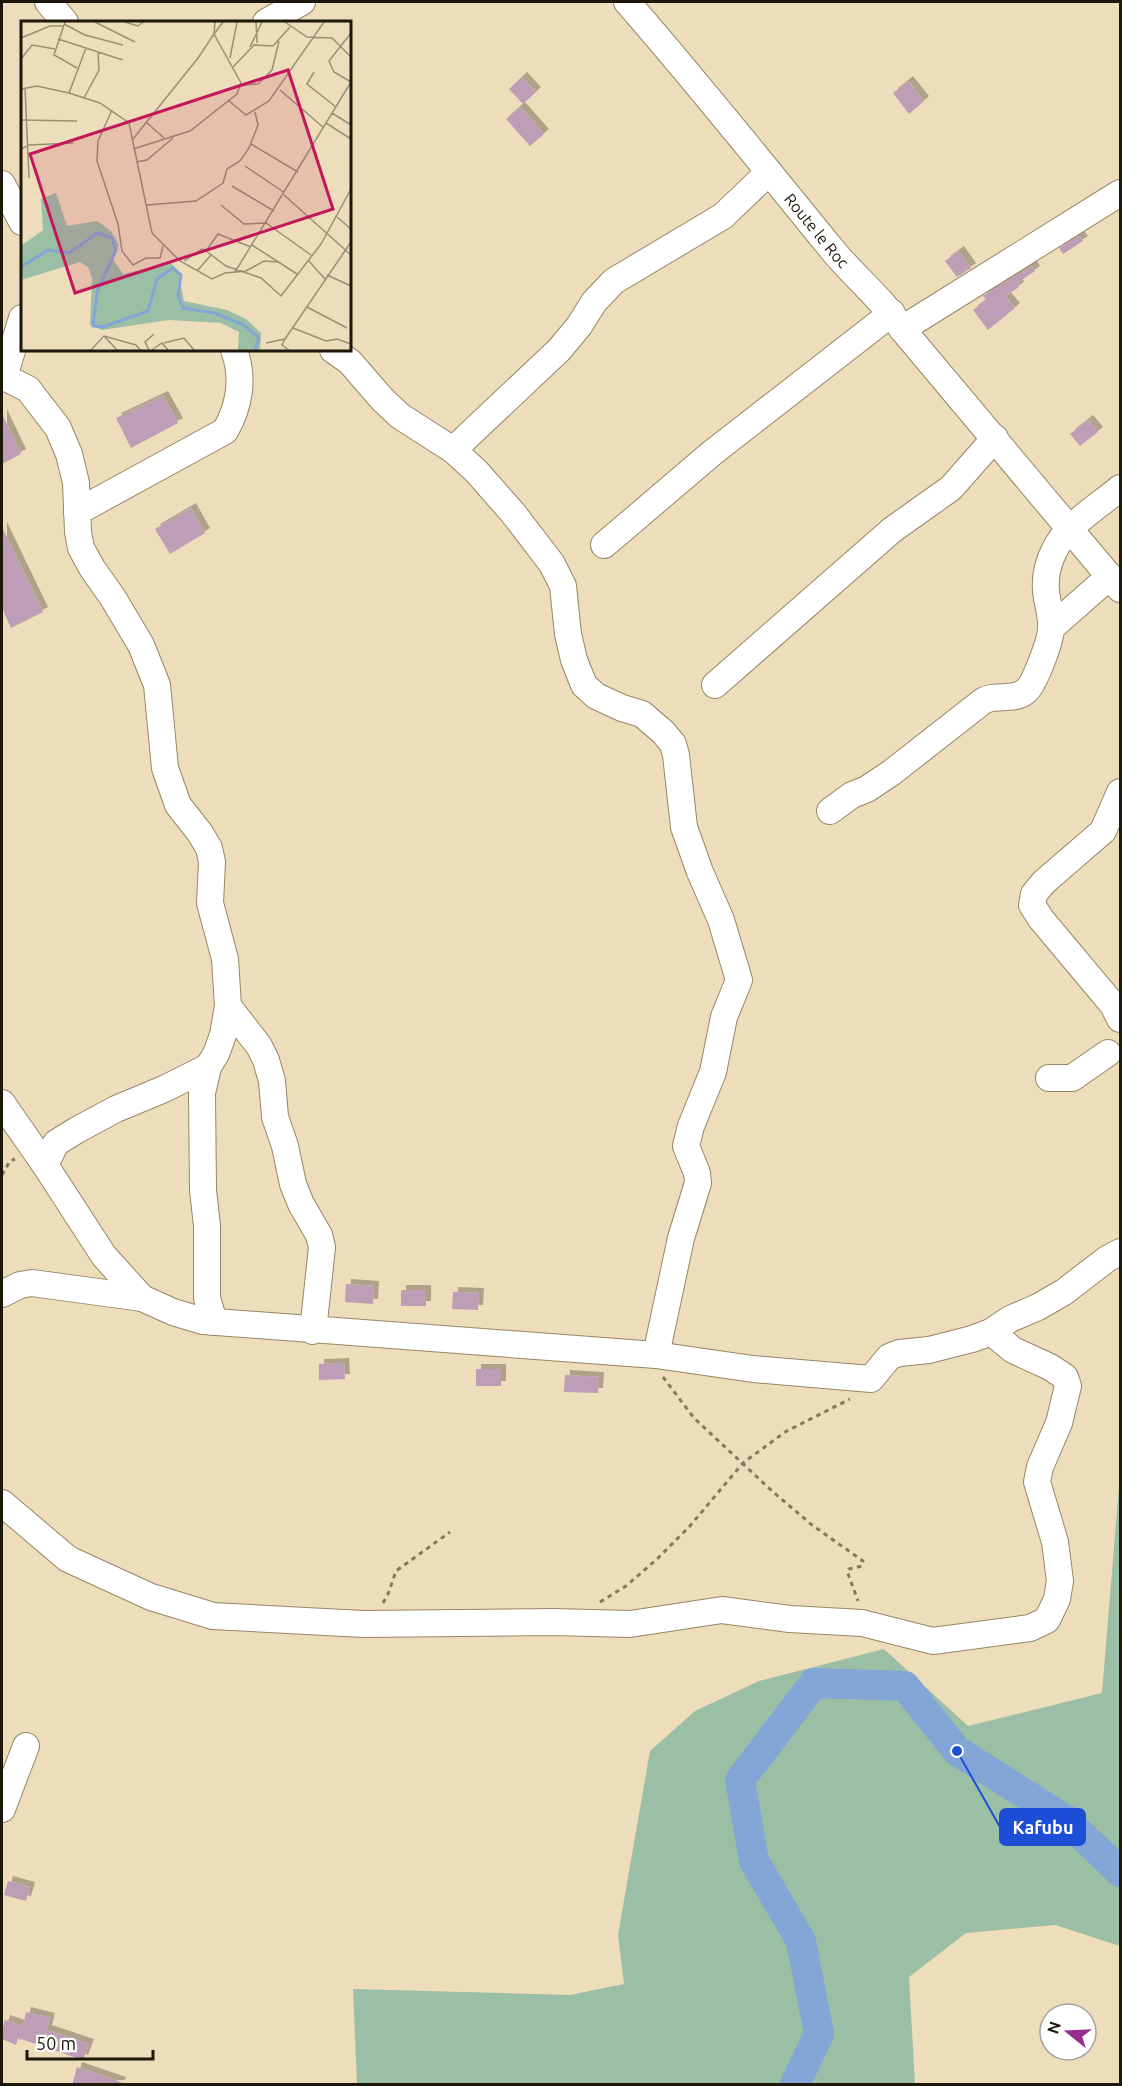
<svg xmlns="http://www.w3.org/2000/svg" width="1122" height="2086" font-family="Ubuntu,sans-serif">
<style>
.green{fill:#9abfa4}
.lines{fill:none;stroke-linecap:round;stroke-linejoin:round}
.river{stroke:#84a6d6;stroke-width:30}
.building{fill:#be9eb6;filter:url(#shadow)}
.minor-casing{stroke:#968666;stroke-width:28}
.path{stroke:#837860;stroke-width:3;stroke-dasharray:4.5 4.5;stroke-linecap:butt}
.minor{stroke:#fff;stroke-width:26}
.labels{text-anchor:middle;dominant-baseline:central;stroke-width:4.5;stroke-linejoin:round;paint-order:stroke}
.street-label{font-size:16px;fill:#1d170a;stroke:#fff}
.inset-river{fill:none;stroke:#84a6d6;stroke-width:3}
.inset-road{fill:none;stroke:#9a8e74;stroke-width:1.5}
.view{fill:#c2185b;fill-opacity:0.15;stroke:#c2185b;stroke-width:3}
.inset-edge{fill:none;stroke:#1d170a;stroke-width:3}
.leader{fill:none;stroke:#1d4ed8;stroke-width:2}
.callout-dot{fill:#1d4ed8;stroke:#fff;stroke-width:2}
.callout{fill:#1d4ed8;stroke:#1d4ed8;stroke-width:2}
.callout-label{font-size:18px;text-anchor:middle;font-weight:bold;fill:#fff}
</style>
<defs>
<filter id="shadow"><feDropShadow dx="5" dy="-5" stdDeviation="0" flood-color="#0004"/></filter>
</defs>
<rect width="100%" height="100%" fill="#eeddba"/>
<path class="green" d="M1120,1475V1946L1055,1925L966,1933L909,1977L915,2084H357L353,1989L570,1995L624,1984L618,1935L650,1751L695,1711L759,1681L884,1649L968,1726L1102,1693Z"/>
<g class="lines">
<path class="river" d="M795,2084L819,2034L801,1941L754,1861L740,1780L814,1683L905,1686L957,1751L1066,1820L1120,1872"/>
</g>
<path class="building" d="M522,77L536,92L523,104L509,89Z
M908,81L924,101L909,114L893,93Z
M520,107L544,134L530,146L506,119Z
M1079,236L1083,241L1063,254L1059,248Z
M959,251L971,268L957,277L945,261Z
M1032,266L1035,271L1017,283L1019,287L1005,296L1015,308L988,330L973,310L986,300L983,296Z
M163,396L178,423L131,448L116,418Z
M2,414L21,454L2,464Z
M1088,420L1098,432L1080,446L1070,434Z
M191,508L205,533L170,554L155,529Z
M2,527L43,612L11,628L2,608Z
M346,1284L374,1286L373,1304L345,1302Z
M401,1290H426V1306H401Z
M453,1292L479,1293L478,1310L452,1309Z
M344,1363L345,1379L319,1380V1364Z
M476,1369H501V1386H476Z
M565,1375L599,1377L598,1393L564,1392Z
M8,1881L30,1887L26,1901L4,1895Z
M26,2012L50,2018L47,2030L89,2044L83,2060L18,2038L16,2045L2,2039V2031L5,2020L23,2026Z
M77,2067L121,2082L120,2085H72Z"/>
<g class="lines">
<g class="minor-casing">
<g id="minor">
<path d="M48,2L65,22"/>
<path id="s1" d="M627,2C697,82 763,165 830,247C853,276 882,298 902,329L1120,589"/>
<path d="M266,22L302,2"/>
<path d="M2,184L22,222"/>
<path d="M902,329L1120,193"/>
<path d="M333,350L350,362L382,399L400,416L453,450L476,471L513,513L552,564L563,586L568,634L574,660L584,685L596,696L622,708L642,714L663,732L673,744L676,755L684,827L700,872L721,920L739,980L724,1017L713,1072L691,1126L686,1146L697,1173L698,1183L681,1238L656,1355"/>
<path d="M2,376L28,389L58,428L69,454L76,483L78,532L81,548L92,568L113,598L141,645L157,685L165,768L178,805L200,833L209,848L212,862L210,903L225,959L228,1006L223,1035L216,1054L208,1067L202,1093L203,1190L207,1226V1298L214,1322"/>
<path d="M4,377L22,318"/>
<path d="M453,450L559,350L579,326L594,302L614,281L723,216L769,172"/>
<path d="M77,512L225,431C240,406 244,377 234,350"/>
<path d="M604,545L712,453L892,313"/>
<path d="M1051,628L1110,576"/>
<path d="M715,685L892,530L951,488L995,438"/>
<path d="M1120,792L1103,831L1044,882L1034,894L1032,905L1041,919L1113,1005L1120,1019"/>
<path d="M830,811L852,795L867,789L891,773L983,701C996,693 1013,702 1026,691C1035,683 1051,640 1051,628C1052,616 1047,603 1046,591C1045,578 1048,563 1054,551C1066,525 1099,506 1120,488"/>
<path d="M228,1006L259,1046L266,1060L272,1081L275,1117L285,1146L293,1184L301,1204L319,1235L322,1247L313,1331"/>
<path d="M1049,1078H1072L1108,1053"/>
<path d="M2,1103L45,1165L104,1256L142,1298"/>
<path d="M45,1165L56,1143L77,1130L116,1109L164,1089L208,1067"/>
<path d="M2,1294L20,1285L32,1283L142,1298L173,1312L203,1321L656,1355L753,1369L871,1379L889,1357L899,1353L929,1350L972,1339L991,1332L1010,1319L1038,1307L1064,1292L1107,1259L1120,1252"/>
<path d="M2,1503L68,1559L151,1597L213,1616L363,1624L553,1622L630,1624L722,1610L790,1619L862,1623L933,1641L1030,1628L1047,1620L1057,1599L1060,1581L1055,1542L1037,1482L1040,1467L1059,1423L1068,1386L1065,1377L1050,1367L1013,1350L991,1332"/>
<path d="M2,1809L26,1746"/>
</g>
</g>
<path class="path" d="M2,1175L10,1161L15,1159
M663,1377L694,1418L772,1491L812,1525L863,1561L862,1566L849,1569L847,1571L858,1601
M600,1602L626,1586L656,1560L689,1527L743,1463L785,1432L850,1399
M383,1603L388,1594L396,1571L450,1532"/>
<use href="#minor" class="minor"/>
</g>
<g class="labels">
<g class="street-label">
<text stroke="none"><textPath href="#s1" startOffset="297">Route le Roc</textPath></text>
</g>
</g>
<g transform="translate(21 21)">
<rect width="330" height="330" fill="#eeddba"/>
<path d="M35,172L46,205L76,200L90,210L98,224L92,238L102,253L150,242L157,250L163,280L206,289L225,298L240,312L239,329H217L218,311L200,302L148,299L81,309L69,304L71,257L67,246L59,241L0,259V225L22,209L20,178Z" fill="#9abfa4"/>
<path class="inset-river" d="M0,246L27,229L48,232L77,212L91,217L95,229L76,271L72,305L82,306L127,290L136,258L152,247L160,254L157,274L162,287L194,292L223,304L238,317L234,329"/>
<path class="inset-road" d="M44,1L33,34L56,47M74,1L114,21M104,1L117,5L122,1M235,1L236,22M264,1L286,16L311,17L330,36M43,3L64,14L102,24M0,17L29,5H42M37,18L102,39M229,26L241,1M209,37L216,1M0,38L11,24L34,28M212,46L233,24L252,25L269,6M293,51L286,63L315,86M330,61L313,51L308,40L330,12M221,64L237,63L251,49L258,20M4,67L8,157M0,68L16,65L48,72L79,82L108,102L131,212L159,240L191,258L204,252L225,250L243,240L257,241M259,69L303,107M48,72L65,27M63,77L78,49L77,31M207,79L225,94L248,80L303,1M91,89L77,120L76,140L97,203L101,230L112,244L125,237H139L142,225M311,92L330,104M0,99L56,100M125,101L143,117M305,102L330,118M112,118L177,37L193,13L194,1M230,123L277,151M0,128L8,124L52,122M112,128L169,110L216,73L220,62L193,13L202,1M115,141L126,139L152,117M224,145L264,172M211,165L253,190M263,174L330,234M126,184L175,180L202,162L206,148L219,140L228,127L237,104L234,91M200,184L223,203L245,202L290,234M316,196L330,208M231,224L276,253M185,230L205,245L240,257L260,275L300,223L330,168M287,239L304,258M163,240L181,228L185,230L197,213L230,226M176,250L190,234M214,251L330,61M306,254L330,265M286,286L326,307M272,307L305,320L316,318L330,323M83,315L96,329M143,322L163,317L173,329M245,322L264,318M70,329L83,315L115,324L119,329M128,329L124,321L133,313M131,329L141,322L147,329M268,329L261,324L264,318L330,221"/>
<path class="view" d="M267,49L312,188L54,272L9,133Z"/>
<rect width="330" height="330" class="inset-edge"/>
</g>
<path class="leader" d="M957 1751L1000 1827"/>
<circle class="callout-dot" cx="957" cy="1751" r="6"/>
<rect class="callout" x="1000" y="1809" width="85" height="36" rx="6"/>
<g class="callout-label">
<text x="1043" y="1834">Kafubu</text>
</g>
<rect width="1122" height="2086" fill="none" stroke="#1d170a" stroke-width="6"/>
<g transform="translate(1068 2032) rotate(288)"><circle r="28" fill="#ffffff" stroke="#a5a29d" stroke-width="1.5"/>
<path d="M0-4.5L10 22L0 15L-10 22Z" fill="#972c8e"/>
<text y="-9" font-size="16" font-weight="bold" text-anchor="middle" fill="#1d170a">N</text>
</g>
<path d="M27 2050v9h126v-9" fill="none" stroke="#1d170a" stroke-width="3"/>
<text x="36" y="2050" font-size="18" fill="#1d170a" stroke="#ffffff" stroke-width="4.5" paint-order="stroke">50 m</text>
</svg>
